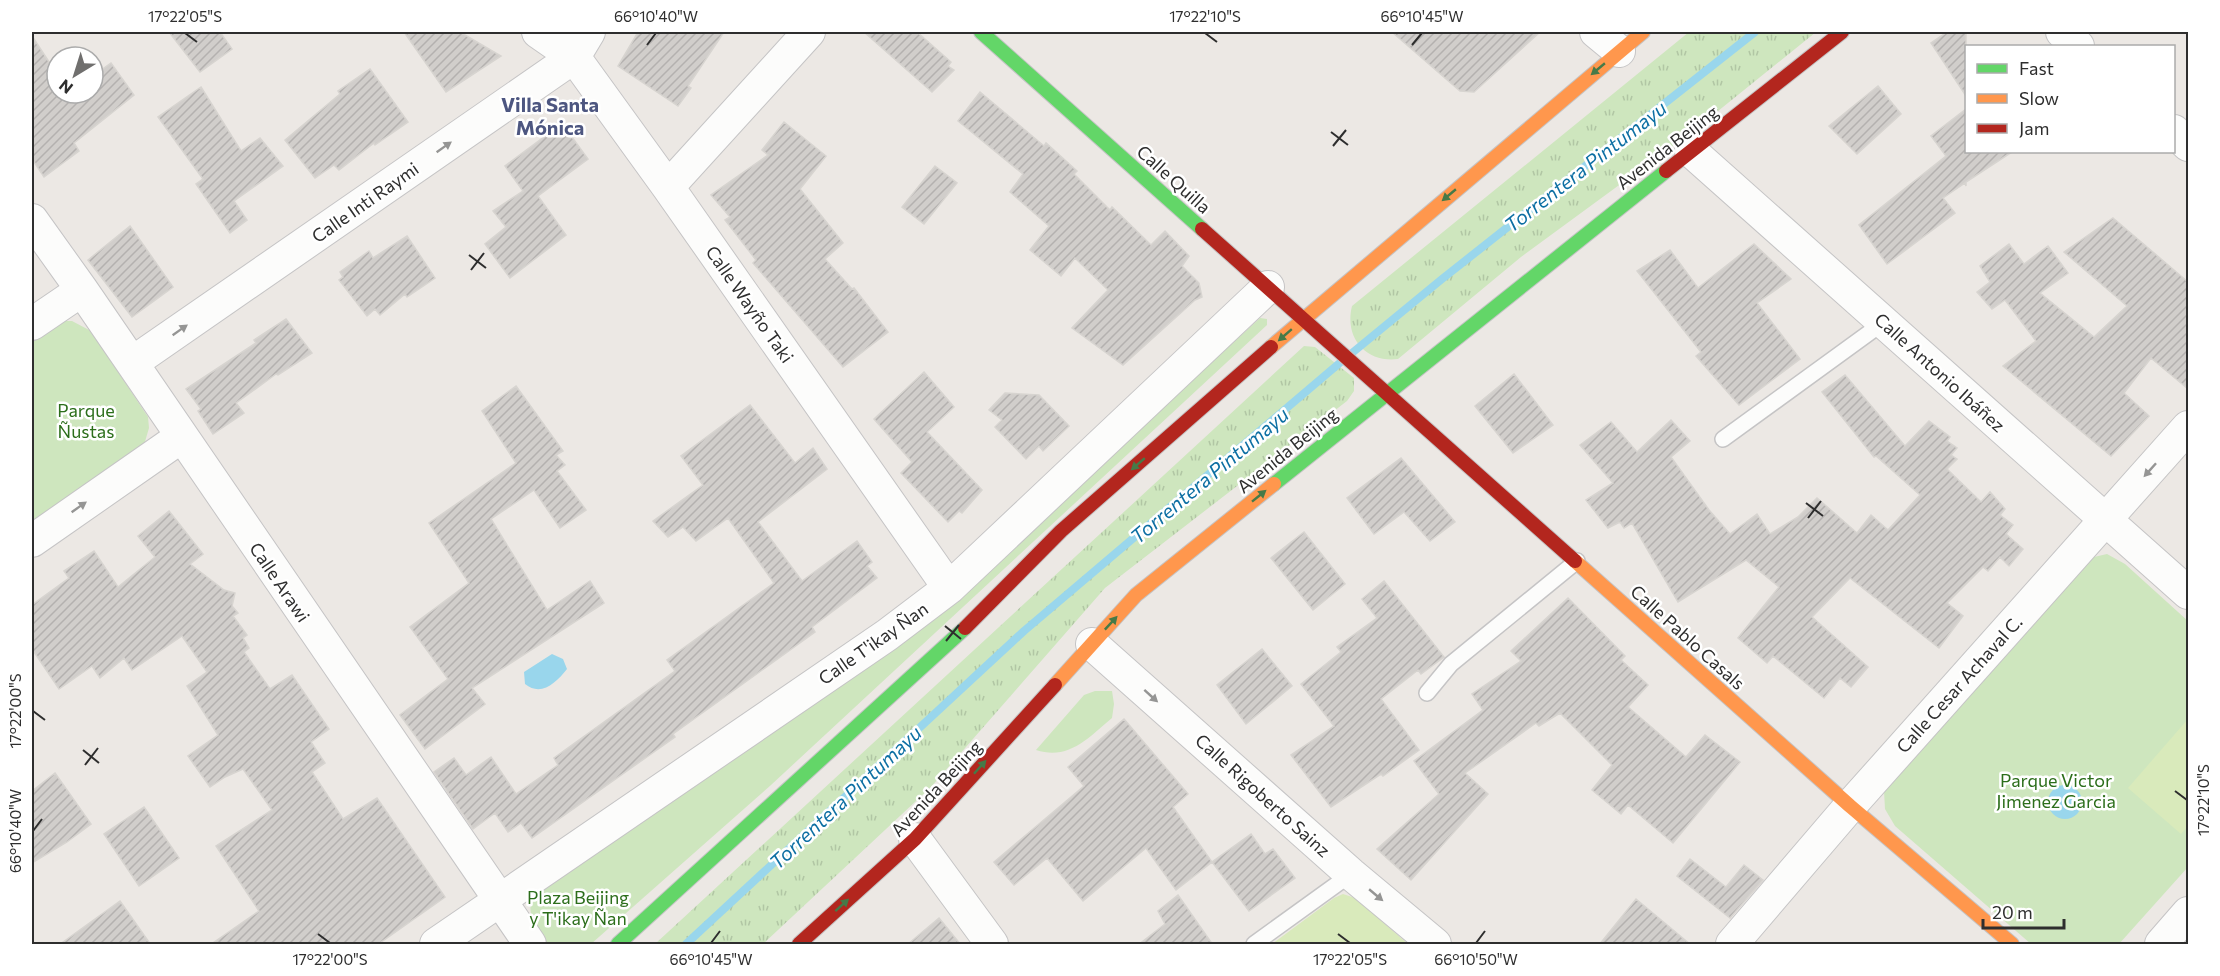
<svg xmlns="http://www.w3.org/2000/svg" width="2220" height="976" font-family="Commissioner,sans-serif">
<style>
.grass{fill:url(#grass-tufts)}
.park{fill:#cee6be}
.pitch{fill:#d9eabb}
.water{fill:#99d6ec}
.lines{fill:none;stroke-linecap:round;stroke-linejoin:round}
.stream{stroke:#99d6ec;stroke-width:8}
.building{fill:url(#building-hatch);stroke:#d7d4d0;stroke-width:1.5}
.lane-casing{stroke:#c5c4c5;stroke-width:18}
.street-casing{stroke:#c5c4c5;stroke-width:34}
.fast-casing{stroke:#c5c4c5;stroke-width:16}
.slow-casing{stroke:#c5c4c5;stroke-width:16}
.jam-casing{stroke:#c5c4c5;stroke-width:16}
.lane{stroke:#fcfcfb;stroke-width:15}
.street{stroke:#fcfcfb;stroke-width:32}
.fast{stroke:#63d668;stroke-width:14}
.slow{stroke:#ff974d;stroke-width:14}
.jam{stroke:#b3261e;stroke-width:14}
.oneway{fill:#467a48}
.oneway2{fill:#959594}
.ticks{fill:none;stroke:#2e2e2e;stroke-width:2}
.labels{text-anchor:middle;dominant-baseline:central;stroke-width:5;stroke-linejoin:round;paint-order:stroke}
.street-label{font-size:18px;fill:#2e2e2e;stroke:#fff}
.park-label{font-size:18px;fill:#2c6e1b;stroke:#fff}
.neighbourhood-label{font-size:20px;font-weight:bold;fill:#4d5680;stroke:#fff}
.water-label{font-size:20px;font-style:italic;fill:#0d6fa3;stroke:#fff}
.neatline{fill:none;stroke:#2e2e2e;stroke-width:2}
.ticks-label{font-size:15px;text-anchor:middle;fill:#2e2e2e}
</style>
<defs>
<pattern id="grass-tufts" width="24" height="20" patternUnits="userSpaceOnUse" patternTransform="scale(1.5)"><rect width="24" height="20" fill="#cee6be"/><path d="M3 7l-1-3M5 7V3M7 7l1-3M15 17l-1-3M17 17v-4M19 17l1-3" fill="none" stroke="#b1c6a4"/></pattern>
<pattern id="building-hatch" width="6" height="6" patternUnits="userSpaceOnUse" patternTransform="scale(1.5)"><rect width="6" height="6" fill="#d1cecb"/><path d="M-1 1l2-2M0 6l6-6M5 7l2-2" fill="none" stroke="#b4b1af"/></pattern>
</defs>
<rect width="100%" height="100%" fill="#ece8e4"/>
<path class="grass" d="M1689,32H1816L1697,128L1521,257L1398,359C1366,363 1344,338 1352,306Z
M1304,346L1315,347L1354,378V391L1347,401L1105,588L931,787L763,944H655Z"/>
<path class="park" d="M1260,318L1267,319V325L771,785L591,944H547C536,927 522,911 537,891L944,607Z
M62,321H72L91,331L148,417L149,428L144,445L32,523V342Z
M2107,554L2125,564L2188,621V867L2119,944H2031L1895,826L1885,809L1884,791L2088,562L2094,557Z
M1095,691H1112L1114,704L1112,718C1089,737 1069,761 1036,750L1084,695Z"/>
<path class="pitch" d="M2188,719V826L2181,834L2128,788Z
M1343,894L1355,898L1408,944H1272L1334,898Z"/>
<path class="water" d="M552,654L563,659L567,669C556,683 541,697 525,684L524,672Z
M2048 802a17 17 0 1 1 34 0a17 17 0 1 1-34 0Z"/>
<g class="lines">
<path class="stream" d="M1352,353L1442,279L1755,32
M686,944L1024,631L1342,361"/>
</g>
<path class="building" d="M169,32H220L232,49L200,72Z
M404,32H460L501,56L446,92Z
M638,32H724L688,86L691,88L678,106L618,66Z
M864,32H917L951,62L948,66L954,70L932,92Z
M1392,32H1540L1474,92L1460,91Z
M1947,32H1966V96L1931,43Z
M32,36L57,74V93H93V76L111,63L134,95L74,143L79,151L44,177L32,159Z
M370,69L408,122L375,145L374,143L339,170L334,165L315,178L285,140L340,94L338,91Z
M1878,86L1901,114L1857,154L1829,126Z
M201,87L241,151L260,138L283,166L234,201L247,220L230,233L196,184L203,179L158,117Z
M980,92L1044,146L1046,143L1077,171L1074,174L1110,210L1112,207L1151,245L1165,231L1189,256L1182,266L1199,283L1202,297L1195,300L1123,365L1072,328L1108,290L1075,258L1061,276L1030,250L1049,226L1010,192L1023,174L958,121Z
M1966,109V152H2012L1966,182V186L1965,183L1943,198L1955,213L1887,264L1859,225L1946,156L1931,136Z
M784,122L826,156L800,189L843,243L825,259L852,289L854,288L888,332L843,367L753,263L756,260L725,220L730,217L711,195L768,155L762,150Z
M552,131L569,133L588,159L538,196L566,235L510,278L485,244L506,227L493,211L523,191L505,166Z
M935,166L957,183L924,224L902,207Z
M2113,218L2188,282V389L2151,358L2124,393L2149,416L2111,456L2003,366L2036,341L2005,300L1992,309L1977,292L1990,282L1980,266L2009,244L2024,264L2048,246L2068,273L2040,293L2094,337L2127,306L2064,252Z
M130,226L173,287L132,317L88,260Z
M407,236L435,278L407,297L405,294L380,315L375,309L367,316L339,280L343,277L340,272L369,251L373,258Z
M1754,244L1791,279L1757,303L1800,359L1739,405L1696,356L1701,352L1637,271L1670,250L1698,288Z
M286,319L312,353L278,375L276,374L236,403L244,413L213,434L198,411L201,409L186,389L256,343L254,340Z
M924,372L954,407L927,432L982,490L962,513L959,511L948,522L901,473L912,462L874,419Z
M1514,374L1553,425L1513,453L1475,406Z
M1845,375L1905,446L1929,421L1950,437L1947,441L1957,448L1951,455L1957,459L1947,469L1981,502L1990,492L2005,509L2000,515L2013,525L2006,534L2023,549L2009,566L2000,557L1988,571L1983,567L1947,603L1963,616L1939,648L1850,578L1812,617L1868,667L1851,687L1840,678L1824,698L1773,656L1767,663L1738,638L1779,587L1746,560L1678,602L1632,523L1624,528L1620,522L1608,528L1586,500L1613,483L1580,445L1611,422L1637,452L1671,420L1690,441L1671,457L1709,510L1730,534L1757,514L1770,534L1798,517L1817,498L1857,533L1871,515L1888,530L1920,495L1876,456L1874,457L1822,392Z
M516,386L563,451L556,455L565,465L557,471L586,510L560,528L534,490L491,519L547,610L590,581L604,603L472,688L485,704L425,749L400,715L448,679L410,627L469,583L429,523L516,463L482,411Z
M1005,393L1039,395L1069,426L1043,451L1039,446L1026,459L995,427L1002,420L989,410Z
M750,405L795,463L813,448L827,469L758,522L802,581L857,541L872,562L867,566L877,578L812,627L815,632L673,734L675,737L532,838L521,823L508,832L495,813L473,829L434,772L454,758L466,775L491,757L516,794L558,765L554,758L675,671L667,660L774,583L728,518L696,541L683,527L668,537L653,521L703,485L681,456Z
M1401,458L1455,522L1430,541L1404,512L1374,534L1347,498Z
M169,511L203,554L190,564L224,590L235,593L232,606L238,613L233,616L247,635L243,638L249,648L244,652L270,689L292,675L329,729L311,742L325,763L312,772L343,819L377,798L445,897L377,945H210L259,911L216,846L272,810L243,769L225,777L210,787L188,756L218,735L187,686L207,672L182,636L132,670L124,658L100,678L92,666L59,689L32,649V605L69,578L64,571L94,551L118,587L155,557L138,536Z
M1304,532L1345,584L1313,610L1271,558Z
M1384,581L1444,657L1421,674L1418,670L1381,699L1419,750L1383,776L1381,774L1331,807L1291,755L1334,726L1301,684L1341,652L1337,647L1377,618L1362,599Z
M1568,598L1625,656L1621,660L1648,685L1628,707L1686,757L1705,735L1740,762L1673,843L1628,805L1621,814L1592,790L1612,765L1560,713L1539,726L1536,723L1465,773L1488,794L1411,880L1377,849L1439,794L1414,761L1483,710L1472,694L1521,661L1511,651Z
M1262,649L1292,686L1246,724L1217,685Z
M1124,719L1188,794L1173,807L1212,862L1176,890L1146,848L1083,901L1047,858L1014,885L994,862L1084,786L1068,767Z
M55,773L91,824L67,842L32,863V791Z
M144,807L179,858L139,886L104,834Z
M1251,834L1265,854L1273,849L1295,878L1249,911L1212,862Z
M1690,859L1726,887L1744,865L1763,880L1730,918L1677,876Z
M1178,895L1213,945H1138L1165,924L1158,911Z
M1636,899L1691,945H1599Z
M120,901L151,945H59Z
M939,918L961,945H907Z"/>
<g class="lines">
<g class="lane-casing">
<path id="lane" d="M1723,439L1884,322
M1427,693L1451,664L1577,561
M1254,944L1351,874"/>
</g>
<g class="street-casing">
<path id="street" d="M538,32L574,57L668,187L949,588
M1596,32L1619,51
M2062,32L2078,46
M2174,131L2188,145
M1691,151L2188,593
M668,187L809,32
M32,220L82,290L530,944
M32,324L82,290
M132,363L574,57L589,32
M32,541L181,437
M1092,644L1351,874L1435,944
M915,839L992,944
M436,944L887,635L949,588L1268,287
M1732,944L1850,806L2188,427
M2161,944L2188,913"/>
</g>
<g class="fast-casing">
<path id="fast" d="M981,32L1202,229
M1274,484L1666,171
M618,944L965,628"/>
</g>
<g class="slow-casing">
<path id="slow" d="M1271,347L1643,32
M1575,561L1850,806L2012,944
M1055,685L1136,595L1274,484"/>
</g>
<g class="jam-casing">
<path id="jam" d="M1666,171L1842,32
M1202,229L1575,561
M965,628L1061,531L1271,347
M799,944L915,839L1055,685"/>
</g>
<use href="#lane" class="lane"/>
<use href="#street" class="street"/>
<use href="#fast" class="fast"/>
<use href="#slow" class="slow"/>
<use href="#jam" class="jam"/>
</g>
<defs><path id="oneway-solid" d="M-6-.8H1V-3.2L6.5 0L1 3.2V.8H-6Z" transform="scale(1.5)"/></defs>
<g class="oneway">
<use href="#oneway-solid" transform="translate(1598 69) rotate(140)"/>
<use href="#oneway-solid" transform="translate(1449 195) rotate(140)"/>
<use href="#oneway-solid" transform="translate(1285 335) rotate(139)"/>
<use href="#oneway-solid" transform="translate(1138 464) rotate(139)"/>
<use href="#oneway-solid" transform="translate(1259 496) rotate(-39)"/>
<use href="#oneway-solid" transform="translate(1111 623) rotate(-47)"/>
<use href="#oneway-solid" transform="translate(980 767) rotate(-48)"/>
<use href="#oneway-solid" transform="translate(842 905) rotate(-42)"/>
</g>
<g class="oneway2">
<use href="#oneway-solid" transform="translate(444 147) rotate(-35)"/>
<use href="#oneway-solid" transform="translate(180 330) rotate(-35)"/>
<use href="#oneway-solid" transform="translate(2150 470) rotate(132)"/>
<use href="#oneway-solid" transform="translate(79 507) rotate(-35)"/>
<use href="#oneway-solid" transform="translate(1151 696) rotate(42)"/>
<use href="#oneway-solid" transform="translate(1376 895) rotate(40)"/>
</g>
<path class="ticks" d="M185,33L197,42M1205,33L1217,42M647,45L656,33M1412,45L1422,33M1331,132L1348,145M1333,146L1346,130M469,255L486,268M471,270L484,253M1806,503L1823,516M1808,518L1821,501M945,626L961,639M946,641L959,625M33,711L45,720M83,750L99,763M85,765L98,748M2175,791L2187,800M33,831L42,819M318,934L330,943M1338,934L1350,943M711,943L720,931M1476,943L1485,931"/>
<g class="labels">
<g class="street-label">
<text transform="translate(1667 147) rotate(-38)">Avenida Beijing</text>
<text transform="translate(1174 179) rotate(42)">Calle Quilla</text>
<text transform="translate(365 202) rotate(-35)">Calle Inti Raymi</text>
<text transform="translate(750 304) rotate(55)">Calle Wayño Taki</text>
<text transform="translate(1940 372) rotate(42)">Calle Antonio Ibáñez</text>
<text transform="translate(1287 450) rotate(-39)">Avenida Beijing</text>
<text transform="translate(280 582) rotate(56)">Calle Arawi</text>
<text transform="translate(1688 637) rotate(42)">Calle Pablo Casals</text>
<text transform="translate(873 643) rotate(-35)">Calle T'ikay Ñan</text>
<text transform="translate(1959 684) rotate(-48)">Calle Cesar Achaval C.</text>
<text transform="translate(936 788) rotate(-47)">Avenida Beijing</text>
<text transform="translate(1263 795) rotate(42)">Calle Rigoberto Sainz</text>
</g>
<g class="park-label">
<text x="86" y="410">Parque<tspan x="86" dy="21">Ñustas</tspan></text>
<text x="2056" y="780">Parque Victor<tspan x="2056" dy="21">Jimenez Garcia</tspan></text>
<text x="578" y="897">Plaza Beijing<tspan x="578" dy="21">y T'ikay Ñan</tspan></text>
</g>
<g class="neighbourhood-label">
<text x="550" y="104">Villa Santa<tspan x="550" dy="23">Mónica</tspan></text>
</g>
<g class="water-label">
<text transform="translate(1585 166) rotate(-38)">Torrentera Pintumayu</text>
<text transform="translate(1209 475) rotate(-40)">Torrentera Pintumayu</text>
<text transform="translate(845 797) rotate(-43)">Torrentera Pintumayu</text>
</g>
</g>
<rect width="2220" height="976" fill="none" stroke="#ffffff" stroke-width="66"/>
<rect x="1965" y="45" width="210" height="108" fill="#ffffff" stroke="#ababab" stroke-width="1.5"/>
<rect x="1977" y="64" width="30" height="9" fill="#63d668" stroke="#ababab" stroke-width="1.5"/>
<text x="2019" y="75" font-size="18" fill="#2e2e2e">Fast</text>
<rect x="1977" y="94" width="30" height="9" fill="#ff974d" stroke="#ababab" stroke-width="1.5"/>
<text x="2019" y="105" font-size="18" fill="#2e2e2e">Slow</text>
<rect x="1977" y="124" width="30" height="9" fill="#b3261e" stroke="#ababab" stroke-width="1.5"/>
<text x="2019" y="135" font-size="18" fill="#2e2e2e">Jam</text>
<g transform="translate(75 75) rotate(218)"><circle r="28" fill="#ffffff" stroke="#ababab" stroke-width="1.5"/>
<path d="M0-4.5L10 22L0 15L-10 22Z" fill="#706f6e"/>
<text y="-9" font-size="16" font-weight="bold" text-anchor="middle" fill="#2e2e2e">N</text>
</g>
<path d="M1983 919v9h81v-9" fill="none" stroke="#2e2e2e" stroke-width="3"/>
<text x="1992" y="919" font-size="18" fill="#2e2e2e" stroke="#ffffff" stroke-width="4.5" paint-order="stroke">20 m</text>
<rect x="33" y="33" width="2154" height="910" class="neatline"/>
<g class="ticks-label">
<text x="185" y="22">17°22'05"S</text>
<text x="656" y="22">66°10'40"W</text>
<text x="1205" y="22">17°22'10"S</text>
<text x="1422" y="22">66°10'45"W</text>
<text transform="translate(16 711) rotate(-90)" y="5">17°22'00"S</text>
<text transform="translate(2204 800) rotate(-90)" y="5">17°22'10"S</text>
<text transform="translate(16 831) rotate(-90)" y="5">66°10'40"W</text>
<text x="330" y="965">17°22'00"S</text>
<text x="711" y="965">66°10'45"W</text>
<text x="1350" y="965">17°22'05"S</text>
<text x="1476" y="965">66°10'50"W</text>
</g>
</svg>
